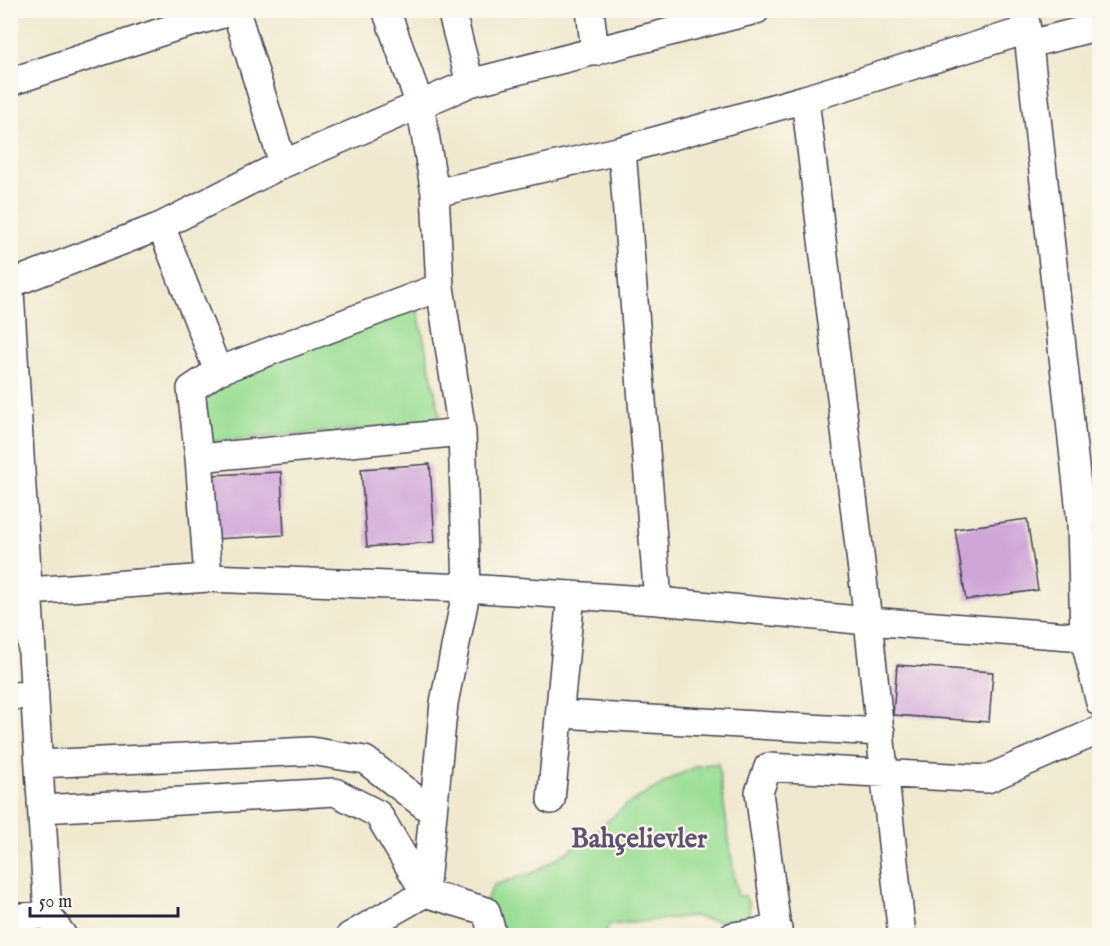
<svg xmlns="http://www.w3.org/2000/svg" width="1110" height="946" font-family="'IM FELL English',serif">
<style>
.green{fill:#9bde95;stroke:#5e8068;stroke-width:1.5}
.building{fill:#cfa5d8}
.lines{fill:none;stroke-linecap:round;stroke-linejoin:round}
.minor-casing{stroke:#414051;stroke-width:30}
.minor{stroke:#fff;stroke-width:27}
.labels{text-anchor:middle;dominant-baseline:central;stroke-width:4.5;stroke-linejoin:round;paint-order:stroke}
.district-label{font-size:27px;font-weight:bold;fill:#5f5072;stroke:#fbf7ec}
</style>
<rect width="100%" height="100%" fill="#fbf7ec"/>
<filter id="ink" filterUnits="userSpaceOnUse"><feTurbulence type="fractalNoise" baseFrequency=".0167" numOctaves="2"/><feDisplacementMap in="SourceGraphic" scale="12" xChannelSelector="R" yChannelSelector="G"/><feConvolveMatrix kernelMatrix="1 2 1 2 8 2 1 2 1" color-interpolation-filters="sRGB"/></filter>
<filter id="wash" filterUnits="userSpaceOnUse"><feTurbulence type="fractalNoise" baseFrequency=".008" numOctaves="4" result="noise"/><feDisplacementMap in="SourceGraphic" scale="24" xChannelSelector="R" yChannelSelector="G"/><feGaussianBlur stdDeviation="1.35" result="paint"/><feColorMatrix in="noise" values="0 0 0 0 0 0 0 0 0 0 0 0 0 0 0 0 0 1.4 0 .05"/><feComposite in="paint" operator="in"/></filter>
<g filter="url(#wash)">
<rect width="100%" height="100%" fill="#f0e9cf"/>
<path class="green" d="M417,307L440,416L410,425L208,442L198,386Z
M718,763L735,882L738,896H745L749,904V917L738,920L721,921L709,920L694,916L610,925L603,935H506L486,900L494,885L535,872L583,842L626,805L674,777L697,766Z"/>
<g id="blocks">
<path class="building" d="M430,464L435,542L367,547L361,469Z
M281,472L284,535L215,539L211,475Z
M1027,519L1038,590L966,600L955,529Z
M897,665L993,672L989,722L893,715Z"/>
</g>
</g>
<g filter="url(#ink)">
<use href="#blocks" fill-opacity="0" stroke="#414051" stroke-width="1.5"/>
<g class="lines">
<g class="minor-casing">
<path id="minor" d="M386,10L420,105L435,193L440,287L462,432L467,588L444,703L425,893
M451,10L470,83
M590,10L595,52
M1024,10L1029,44L1081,522L1084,637L1100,703
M236,11L283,164
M1029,44L1100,26
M10,82L173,28L237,10
M805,99L868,621L902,936
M622,150L658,601
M435,193L622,150L805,99L1027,30
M161,226L218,371L191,389L199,458L208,578
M10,284L161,226L283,164L470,83L756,10
M10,291L48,915L63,936
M218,371L440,287
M199,458L462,432
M10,592L29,591L208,578L467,588L658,601L868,621L1084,637
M10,696L35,695
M560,714L881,732
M39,764L311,751L365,760L433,812
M551,800L571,595
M42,809L335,792L378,814L425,893
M10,918L48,915
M350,936L425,893L486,911L493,936
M733,936L778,929
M778,936L759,792L768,767L987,779L1100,730"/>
</g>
<use href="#minor" class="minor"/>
</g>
</g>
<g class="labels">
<g class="district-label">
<text x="639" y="840">Bahçelievler</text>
</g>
</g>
<rect width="1110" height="946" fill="none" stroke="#fbf7ec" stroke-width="36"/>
<path d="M30 907v9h148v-9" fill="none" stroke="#22223b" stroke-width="3"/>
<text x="39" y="907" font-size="18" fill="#22223b" stroke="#fbf7ec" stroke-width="4.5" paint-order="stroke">50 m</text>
</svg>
